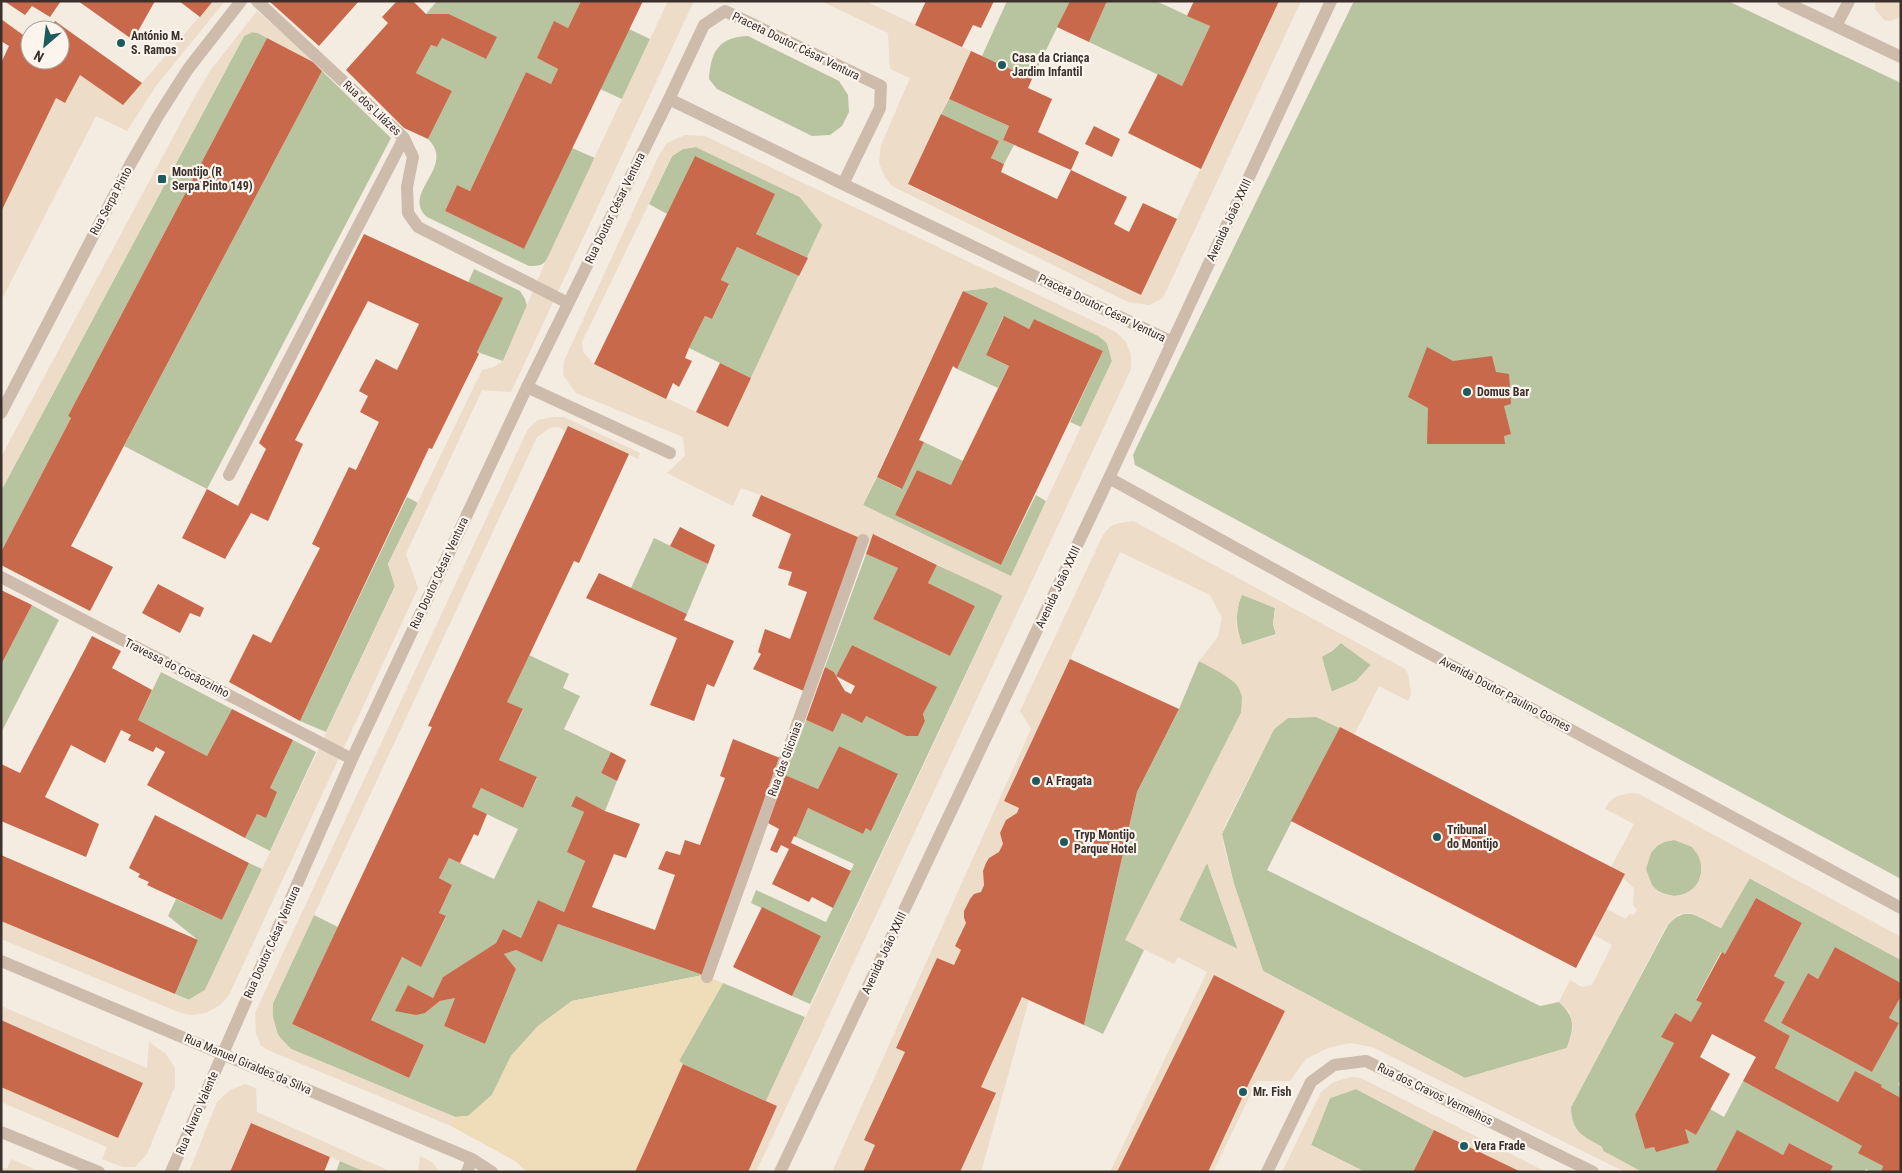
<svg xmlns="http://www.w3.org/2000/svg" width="1902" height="1173" font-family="'Roboto Condensed',sans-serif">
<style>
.green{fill:#b8c4a0}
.sand{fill:#efdcb8}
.plaza{fill:#ecdcc8;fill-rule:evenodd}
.building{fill:#c8694b;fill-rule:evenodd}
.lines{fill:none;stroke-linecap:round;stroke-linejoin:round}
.lane{stroke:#cdbbac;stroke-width:12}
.street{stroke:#cdbbac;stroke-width:12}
.poi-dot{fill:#1f5a5e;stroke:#fbf5ee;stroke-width:2}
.labels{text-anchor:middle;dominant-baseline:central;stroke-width:4.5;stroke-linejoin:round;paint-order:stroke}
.poi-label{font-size:12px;font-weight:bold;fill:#3b302b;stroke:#fbf5ee;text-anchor:start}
.street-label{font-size:12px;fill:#3b302b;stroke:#fbf5ee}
</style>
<rect width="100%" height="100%" fill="#f4ebe1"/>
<path class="green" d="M437,1H581L568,28L555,22L537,58L558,69L551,84L526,72L470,191L457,185L445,211L524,249L572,148L595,158L549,256C544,266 539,266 529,266L427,217C400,193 457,167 428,139L452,91L416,73L431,45L437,47L442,38L486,59L496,37L449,14H426Z
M1007,1H1070L1032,79L982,56Z
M1107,1H1156L1210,26L1182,86L1089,42Z
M1354,1H1728L1901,83V879L1135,465L1133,455L1141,438Z
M629,29L650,39L622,99L600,89Z
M252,32L258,33L267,38L68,416L71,418L1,552V491L244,36Z
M748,36L839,81L848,95L849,112L842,126L830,135L812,136L717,89L709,79C711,51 719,37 748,36Z
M322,71L391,138L207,489L124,446Z
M949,99L1009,126L1003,140L1014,145L1004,164L991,158L999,141L941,114Z
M696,147L800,197L823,225L808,258L756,234L774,194L695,156L667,214L649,204L672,156L683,149Z
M737,247L799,276L751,378L689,348L705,316L712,319L729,285L721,280Z
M474,269L520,291L525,299L527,306L503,361L477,352L502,298L468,283Z
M996,287L1099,336L1107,343L1112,361L1081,427L1070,422L1103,351L1034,319L1029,329L1003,317L986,355L1009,366L998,388L957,369L988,303L963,291Z
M924,442L963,461L951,485L917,470L895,515L1001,565L1036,495L1046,501L1011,577L863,505L877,477L901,489Z
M407,497L418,503L388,564L395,586L326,732L300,721Z
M654,538L708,564L687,614L631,588Z
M866,554L898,568L873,619L950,656L975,606L928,583L937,565L1003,595L810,1004L792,996L821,936L751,903L756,890L826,922L854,864L796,837L808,808L863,834L866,828L871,830L898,775L839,746L818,789L785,775L806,720L833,732L842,713L866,716L906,736H918L925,721L923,714L936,687L852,645L836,676L834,672L825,667Z
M1242,594L1275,608L1273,624L1276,634L1242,645C1236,626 1234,613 1242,594Z
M32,605L59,620L1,733V665Z
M1341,643L1371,665L1356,681L1331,692L1321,657L1332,651Z
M529,655L569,674L563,688L580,696L564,729L611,752L601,773L617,781L605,811L576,797L571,805L584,812L568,852L585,861L564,912L538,900L521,938L503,929L496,943L443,977L433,998L408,985L425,1013L440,1001L455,998L444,1026L485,1044L516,969L504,954L516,950L542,961L558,924L703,975L572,1001L538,1026L511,1056L492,1095L468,1116L455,1117L291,1049C276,1038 271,1022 273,1003L314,915L338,927L292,1024L409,1078L424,1045L371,1020L402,957L421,966L446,917L439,913L452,885L439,878L449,858L494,879L518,829L472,807L481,788L523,808L537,778L499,760L523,710L507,702Z
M1199,661C1214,669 1239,678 1242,696C1243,701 1242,707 1241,713L1126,940L1144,950L1103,1034L1084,1025L1137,792L1179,709Z
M161,672L232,709L207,756L138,720Z
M1306,717H1317L1340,727L1267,870L1540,1006L1559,1002C1576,1018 1574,1027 1567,1048L1465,1078L1263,971L1234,884L1222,834L1274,729L1288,718Z
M293,740L316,752L270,851L245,838L257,814L266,818L270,788Z
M1646 868a28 28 0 1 1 56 0a28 28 0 1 1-56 0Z
M1207,862L1238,950L1179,920Z
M249,863L262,869L205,990L189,1000L175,994L198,940L168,916L176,899L222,920Z
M1749,878L1901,960V983L1835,947L1818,979L1808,973L1781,1023L1872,1072L1899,1023L1889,1018L1901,996V1080L1898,1085L1901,1086V1098L1881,1087L1882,1085L1855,1071L1838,1102L1775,1068L1790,1036L1764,1021L1785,982L1774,976L1802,923L1756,898L1725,954L1721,952L1696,999L1702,1003L1691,1022L1675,1013L1662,1037L1674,1043L1635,1115L1645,1149L1654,1147L1656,1152L1685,1129L1696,1135L1710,1109L1724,1117L1743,1081L1862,1146L1859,1153L1883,1166L1881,1172H1871L1866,1169L1864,1172H1830L1833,1166L1789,1143L1783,1155L1737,1131L1715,1172H1642L1603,1151L1602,1147C1582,1136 1571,1131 1571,1107L1668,925C1687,903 1699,918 1721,928Z
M723,983L805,1017L766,1101L683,1064L679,1061Z
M1356,1089L1434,1130L1413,1172H1365L1311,1145L1330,1098Z
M340,1161L366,1172H336Z"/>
<path class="sand" d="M703,975L723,983L679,1061L683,1064L635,1172H527L515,1161L451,1126L455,1117L468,1116L492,1095L511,1056L538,1026L572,1001Z"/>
<path class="plaza" d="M213,1H225L156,86L127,131L96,116L1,301V212L56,98L65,103L80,75L123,105Z
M668,1H694L511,392L482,390L406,554L418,588L229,995L220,1005L206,1013L192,1015L181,1013L1,939V921L188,1000L205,990L395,587L388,564L482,370L494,367L503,361L545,263Z
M821,1H865L971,51L908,185L1141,295L1279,1H1301L1163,298L1149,305L1128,302L892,186L885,177L879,163L881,145L910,78L890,69L888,33Z
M1875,1H1901V17L1890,21L1884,20L1875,9Z
M257,11L308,55L313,62L258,33L252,32L244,36L1,491V457L192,102L210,71Z
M685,135L705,136L1116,332L1126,342L1131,355V369L756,1172H748L777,1106L766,1101L1003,596L874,534L870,543L761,495L741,488L733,506L667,473L685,456L683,437L576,393L563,375L564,361L660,153L667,143ZM696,147L800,197L822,225L728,427L594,364L583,352L582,342L672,156L683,149ZM996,287L1098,336L1107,343L1112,361L1011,576L863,505L963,291Z
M553,417H564L640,453L638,459L569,426L566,431L558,427L550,428L537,437L273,1003L272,1013L278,1035L291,1049L455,1117L451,1126L270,1051L261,1046L256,1033L255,1013L528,429L538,420Z
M1133,521L1398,665L1405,669L1408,674L1411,694L1408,701L1379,686L1354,735L1316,717L1288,718L1274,729L1226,823L1222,834L1224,847L1234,884L1263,971L1465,1078L1567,1048L1573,1028L1570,1012L1559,1002L1570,980L1582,987L1592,985L1612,945L1594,935L1607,909L1626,919L1629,914L1634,915L1637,910L1633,905L1634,888L1611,867L1634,824L1605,809L1609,802L1617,796L1631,793L1639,794L1901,937V960L1750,878L1721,928L1691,913L1679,914L1673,919L1667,925L1571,1107V1116L1576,1130L1586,1138L1602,1147L1603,1151L1642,1172H1625L1372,1047L1350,1043L1328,1048L1306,1059L1290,1081H1257L1213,1172H1208L1250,1081L1285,1011L1214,975L1117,1172H1110L1207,972L1178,957L1174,964L1125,940L1241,713L1242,696L1237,684L1221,673L1199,661L1218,637L1222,618L1210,595L1120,552L1004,801L1019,808L1017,813L1006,820L1000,833L1003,844L999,852L989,858L986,863L983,872L984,885L981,892L974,894L970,899L964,911V918L966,923L955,946L961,950L954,965L937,958L896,1047L905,1052L864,1139L875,1145L863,1172H832L1031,729L1020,711L1103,535L1111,526L1120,523ZM1242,595L1275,608L1273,624L1276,635L1242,645L1236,624L1239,602ZM1341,643L1371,665L1356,681L1332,692L1322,657ZM1674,840L1692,847L1698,855L1701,864V873L1698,883L1692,890L1683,895L1674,896L1658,892L1652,885L1646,869L1651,853L1657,846L1664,842ZM1207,863L1238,949L1179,920Z
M1022,997L1029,1000L981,1172H960L996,1094L981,1087Z
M1,1006L147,1068L149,1042L166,1054L175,1068V1086L147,1154L135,1167H123L102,1159L107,1147L1,1102V1087L118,1138L143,1083L1,1020Z
M1351,1077L1361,1078L1546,1172H1521L1434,1130L1356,1089L1330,1098L1311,1145L1365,1172H1282L1321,1092L1334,1082Z
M245,1084L256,1088L257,1112L392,1172H366L251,1123L230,1172H189L217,1102L230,1090Z
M420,1156L432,1162L440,1172H418Z
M11,1159L41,1172H24L20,1170L19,1172H1V1167L7,1169Z"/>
<path class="building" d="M4,1H61L50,17L32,6L25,15Z
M78,1H155L133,40Z
M179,1H213L200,17Z
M269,1H359L319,46Z
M397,1H413L426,14H449L497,37L486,59L442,38L437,47L431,45L416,73L452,91L428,139L404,128L346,70L388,23L382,17Z
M581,1H643L524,249L445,211L457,185L470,191L526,72L551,84L558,69L537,58L554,21L568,28Z
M926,1H994L981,28L973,25L962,47L915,25Z
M1070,1H1107L1089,42L1057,27Z
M1194,1H1279L1201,169L1128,133L1158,74L1182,86L1210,26L1187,16Z
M1,19L30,40V60H60V30H49L55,21L142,83L123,105L80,75L65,103L56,98L1,212V63L9,46L1,41Z
M267,38L313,62L322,71L71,546L113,567L90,611L1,565V552L71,418L68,416Z
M971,51L1032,79L1028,88L1052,99L1038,132L1079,152L1071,170L1127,197L1114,224L1129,232L1143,203L1177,219L1141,295L908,184L941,114L999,141L991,158L1004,164L1001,172L1057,199L1071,170L1003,140L1009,126L949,99Z
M1094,126L1120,139L1112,157L1085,144Z
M695,156L775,194L756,234L808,258L799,276L737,247L721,280L729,284L712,319L705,316L689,348L685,358L692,361L679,387L673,383L666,399L594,364Z
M364,234L503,298L477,352L479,354L432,449L429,448L300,721L229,682L253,634L271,643L320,548L312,544L349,467L356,470L379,422L360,412L368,396L359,391L376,359L397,370L419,324L368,301L295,440L303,444L268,521L251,513L225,559L182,538L207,489L238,506L266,449L259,443Z
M963,291L988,303L957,369L953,366L919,440L924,442L902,489L877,477Z
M1004,316L1029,329L1034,319L1103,351L1001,565L895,515L917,470L951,485L1009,366L986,355Z
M1427,347L1453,361L1492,356L1496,372L1509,374L1511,404L1504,406L1511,434L1504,436L1505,444H1427L1428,408L1408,397Z
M720,363L751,378L728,427L696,412Z
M568,426L629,454L579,563L574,561L507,702L523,709L499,760L537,777L523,808L481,788L472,807L487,814L478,836L474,834L460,863L449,858L439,878L452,885L439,913L446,916L421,967L402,957L371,1020L424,1045L409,1078L292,1024L432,727L428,726Z
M761,495L860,538L804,691L753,669L761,654L758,652L765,629L790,639L807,592L788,585L792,572L778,568L791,534L752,516Z
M680,527L715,545L708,564L670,546Z
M873,534L937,565L928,583L975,606L950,656L873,619L898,568L866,554Z
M599,573L687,614L684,620L734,641L714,687L707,684L694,721L650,705L677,638L586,598Z
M158,584L204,608L200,617L190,613L180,633L142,613Z
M1,590L32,605L1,665Z
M92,636L121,651L112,668L152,690L138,720L207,756L232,709L293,740L270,788L277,792L266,818L257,814L245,838L147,785L165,752L156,747L153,752L128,740L131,735L121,730L105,763L71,745L45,797L99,824L86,857L1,821V764L20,773Z
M852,645L937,687L923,714L925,721L918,736H906L866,716L862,723L842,713L833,732L806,720L825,667L834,672L836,676ZM836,676L855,686L851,694L845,691Z
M1070,659L1179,709L1137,792L1084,1025L1022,997L981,1087L996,1093L960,1172H863L875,1145L864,1140L905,1052L896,1048L937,958L954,965L961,950L955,946L966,923L964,918V911L970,899L974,894L981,892L984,885L983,871L986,863L989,858L999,852L1003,844L1000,833L1006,820L1017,813L1019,808L1004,801Z
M1340,727L1625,874L1576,968L1291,821Z
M733,739L780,758L703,975L558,924L542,962L516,950L504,954L516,969L485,1044L444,1026L455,998L440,1001L425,1013L416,1015L395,1011L408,985L433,998L443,977L496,943L503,929L521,938L538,900L564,912L585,861L567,852L584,812L571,806L576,796L605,811L640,824L626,858L614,854L592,907L655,930L675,875L658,869L666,851L680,855L685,840L700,845L725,778L720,776Z
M839,746L898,774L871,831L866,828L863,834L808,808L796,837L794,836L791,843L851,871L833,908L812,897L809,902L772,884L789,849L781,845L777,853L770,850L779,829L768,823L785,775L818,789Z
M611,752L626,760L617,781L601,773Z
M155,815L249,863L222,920L147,885L149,882L138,877L140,874L129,868Z
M1,855L198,940L175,994L1,921Z
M1756,898L1802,923L1774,976L1785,982L1764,1021L1790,1036L1775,1068L1838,1102L1855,1071L1882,1085L1881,1087L1901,1098V1172H1881L1883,1166L1858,1153L1862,1146L1743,1081L1756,1057L1712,1034L1700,1057L1730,1074L1696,1135L1685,1129L1689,1143L1656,1152L1654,1147L1645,1149L1635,1115L1674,1043L1661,1037L1675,1013L1691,1022L1702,1003L1696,1000L1722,952L1725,954Z
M762,907L821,936L792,996L733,967Z
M1835,947L1901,983V996L1889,1018L1899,1023L1872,1072L1781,1023L1808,973L1818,979Z
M1214,975L1285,1011L1250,1081L1208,1172H1117Z
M1,1020L143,1083L118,1138L1,1087Z
M683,1064L777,1106L748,1172H635Z
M251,1123L330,1157L324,1172H230Z
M1434,1130L1517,1170L1521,1172H1413Z
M1737,1130L1783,1155L1789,1143L1833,1166L1830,1172H1715Z"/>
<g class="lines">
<path class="lane" d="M527,387L670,453"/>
<path class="street" d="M257,1L404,138L413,157L407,187L408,213L418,227L568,303
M1783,1L1901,57
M1836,26L1849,1
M843,184L1172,342
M1,413L131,163L158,116L188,69L241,1
M229,475L404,138
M1109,478L1317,593L1901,908
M1,577L352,759
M1,961L472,1159L492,1172
M707,977L863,540
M1,1132L99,1172
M171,1172L352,759L527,387L669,99L704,25L725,11L881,86L880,108L843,184L669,99
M467,1172L472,1159
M780,1172L1109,478L1331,1
M1267,1172L1311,1082L1334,1065L1366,1061L1593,1172"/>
</g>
<g class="poi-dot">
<circle cx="121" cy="43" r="5"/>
<circle cx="1002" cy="65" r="5"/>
<rect x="157" y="174" width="10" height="10" rx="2.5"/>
<circle cx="1467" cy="392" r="5"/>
<circle cx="1036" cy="781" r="5"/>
<circle cx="1437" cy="837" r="5"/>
<circle cx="1064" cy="842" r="5"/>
<circle cx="1243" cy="1092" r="5"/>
<circle cx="1464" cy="1146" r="5"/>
</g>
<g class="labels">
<g class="poi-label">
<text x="131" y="36">António M.<tspan x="131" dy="14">S. Ramos</tspan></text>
<text x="1012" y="58">Casa da Criança<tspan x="1012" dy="14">Jardim Infantil</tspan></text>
<text x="172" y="172">Montijo (R<tspan x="172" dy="14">Serpa Pinto 149)</tspan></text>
<text x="1477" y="392">Domus Bar</text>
<text x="1046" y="781">A Fragata</text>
<text x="1447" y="830">Tribunal<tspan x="1447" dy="14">do Montijo</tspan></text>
<text x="1074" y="835">Tryp Montijo<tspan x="1074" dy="14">Parque Hotel</tspan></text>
<text x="1253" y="1092">Mr. Fish</text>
<text x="1474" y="1146">Vera Frade</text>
</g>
<g class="street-label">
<text transform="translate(796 46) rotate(26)">Praceta Doutor César Ventura</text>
<text transform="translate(372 108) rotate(43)">Rua dos Lilázes</text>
<text transform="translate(111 201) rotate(-62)">Rua Serpa Pinto</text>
<text transform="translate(615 208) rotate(-64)">Rua Doutor César Ventura</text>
<text transform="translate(1229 220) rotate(-65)">Avenida João XXIII</text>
<text transform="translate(1102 308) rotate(26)">Praceta Doutor César Ventura</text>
<text transform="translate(439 573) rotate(-65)">Rua Doutor César Ventura</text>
<text transform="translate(1058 587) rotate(-65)">Avenida João XXIII</text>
<text transform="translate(177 668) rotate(27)">Travessa do Cocãozinho</text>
<text transform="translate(1505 694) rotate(28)">Avenida Doutor Paulino Gomes</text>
<text transform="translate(785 759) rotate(-70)">Rua das Glícnias</text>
<text transform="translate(272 942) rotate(-66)">Rua Doutor César Ventura</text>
<text transform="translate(884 953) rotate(-65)">Avenida João XXIII</text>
<text transform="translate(248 1064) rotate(23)">Rua Manuel Giraldes da Silva</text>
<text transform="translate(1435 1094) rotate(26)">Rua dos Cravos Vermelhos</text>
<text transform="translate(197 1113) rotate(-67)">Rua Álvaro Valente</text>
</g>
</g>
<rect width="1902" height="1173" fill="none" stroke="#3b302b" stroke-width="5"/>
<g transform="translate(45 45) rotate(208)"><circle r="24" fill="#fbf5ee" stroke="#aea6a0"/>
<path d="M0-4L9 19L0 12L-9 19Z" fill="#1f5a5e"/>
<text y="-8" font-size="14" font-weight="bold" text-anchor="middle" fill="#3b302b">N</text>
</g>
</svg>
